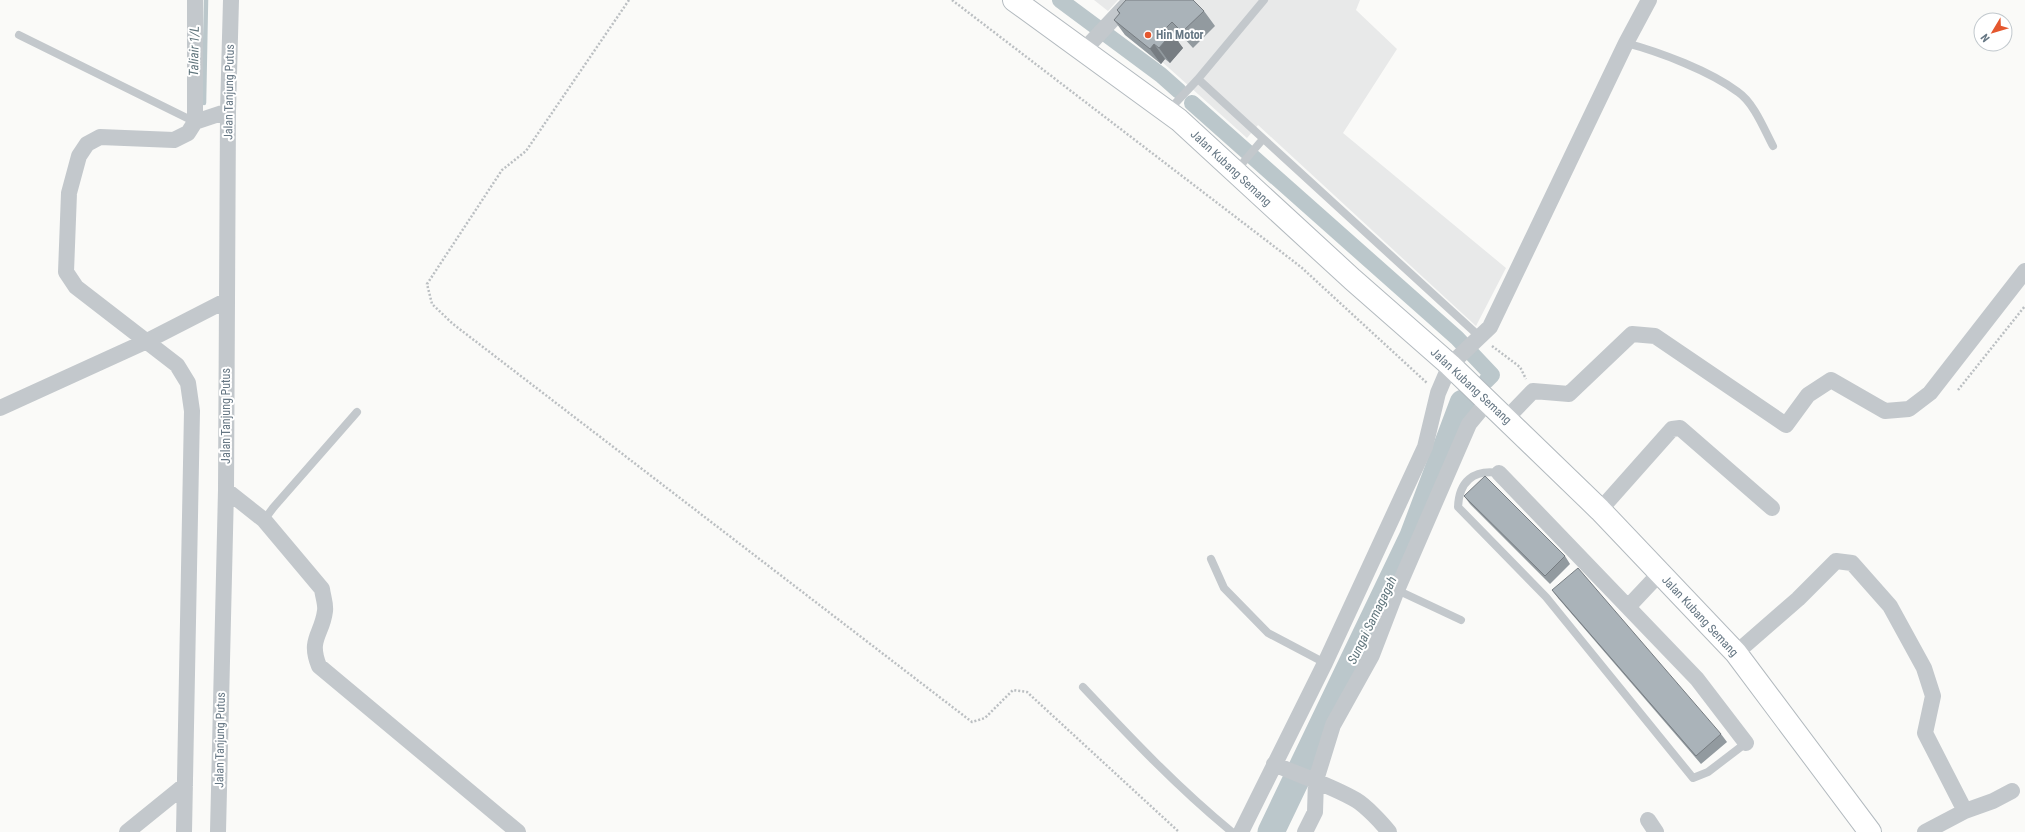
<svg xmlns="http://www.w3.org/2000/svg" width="2025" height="832" font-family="'Roboto Condensed',sans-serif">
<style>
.built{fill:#e8e9e9}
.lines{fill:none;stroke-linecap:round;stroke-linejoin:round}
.stream{stroke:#bbc7cb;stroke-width:4.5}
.canal{stroke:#bbc7cb;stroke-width:16}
.river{stroke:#bbc7cb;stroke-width:27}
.secondary-casing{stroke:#b3babf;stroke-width:24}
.path{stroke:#bbbfc2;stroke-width:2.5;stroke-dasharray:2 2;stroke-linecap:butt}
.lane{stroke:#c3c8cc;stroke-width:8}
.street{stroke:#c3c8cc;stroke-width:16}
.secondary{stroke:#fff;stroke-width:22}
.wall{fill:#929a9f}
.shaded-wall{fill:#777d82}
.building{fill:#aab3b9;stroke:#777d82}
.poi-dot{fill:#e4572e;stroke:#fff;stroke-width:1.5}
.labels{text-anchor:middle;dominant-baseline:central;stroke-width:4;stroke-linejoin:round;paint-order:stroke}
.poi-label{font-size:12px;font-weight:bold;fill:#657683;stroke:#fff;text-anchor:start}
.street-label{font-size:12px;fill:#657683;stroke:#fff}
.water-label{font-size:13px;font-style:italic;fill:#60757c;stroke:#fff}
</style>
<rect width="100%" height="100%" fill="#fafaf8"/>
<path class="built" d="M1094,0H1118L1108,11Z
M1150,0H1360L1356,10L1397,49L1343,133L1506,268L1476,326L1258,125L1247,138L1122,26Z"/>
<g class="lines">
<path class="stream" d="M204,103L206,0"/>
<path class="canal" d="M1060,0L1161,75L1179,91
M1192,103L1457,338L1492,375L1486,381"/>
<path class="river" d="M1271,832L1413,536L1463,403"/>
<g class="secondary-casing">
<path id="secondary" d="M1014,0L1179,120L1352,279L1450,365L1600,510L1736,653L1870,832"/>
</g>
<path class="path" d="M629,0L526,151L502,170L427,284L432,304L453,324L972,722L985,718L1013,690L1027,692L1179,832
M952,0L1301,267L1427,383
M1492,346L1520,367L1526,379
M1958,390L2025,306"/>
<path class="lane" d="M19,35L195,122
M1626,43C1660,52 1710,71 1738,92C1754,103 1764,129 1773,146
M1198,79L1480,337
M1168,111L1198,79L1264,0
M1235,172L1263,139
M1499,473C1473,469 1459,482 1458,507L1546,597L1693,778L1708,772L1746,743
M264,520L273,508L357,412
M1211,559L1224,588L1268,633L1325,663
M1397,590L1461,620
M1083,687C1130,737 1178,788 1232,832"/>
<path class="street" d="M1084,50L1131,0
M195,122L228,111
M0,408L147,341L227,300
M1506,419L1533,391L1569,394L1632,334L1655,336L1786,425L1808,395L1831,380L1885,411L1909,409L1930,393L2025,271
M1499,473L1697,679L1746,743
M226,490L264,520L322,589C323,597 326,604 325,611C322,635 308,639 319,666L518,832
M1600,510L1672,429L1680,428L1772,508
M1628,607L1660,573
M1736,653L1798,599L1836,561L1852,563L1890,606L1924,668L1933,696L1925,733L1965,811
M1274,764C1301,776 1330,785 1356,800C1366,806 1382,823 1389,832
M1648,820L1656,832
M127,832L185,785
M184,832L192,411L188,383L177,365L76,287L66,272L69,193L79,156L87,144L100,137L174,140L188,133L195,122V0
M218,832L226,490L228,111L231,0
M1241,832L1325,663L1425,447L1438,393L1450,365L1490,327L1626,43L1649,0
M1305,832L1315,812L1316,780L1333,725L1372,655L1397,590L1469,424L1488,401
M1925,832L1965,811L1993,801L2012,791"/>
<use href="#secondary" class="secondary"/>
</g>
<path class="wall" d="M1117,10L1204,11L1215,26L1193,48L1183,37L1178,42L1183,48L1170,63L1165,59L1161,64L1125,35L1114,20L1119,14Z
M1464,496L1565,556L1570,564L1550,584L1470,504Z
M1552,590L1721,734L1727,742L1701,764L1558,598Z"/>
<path class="shaded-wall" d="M1172,33L1183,48L1170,63L1159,48Z
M1154,44L1165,59L1161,64L1150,49Z"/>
<path class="building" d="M1126,0H1193L1204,11L1182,32L1172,22L1166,28L1172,33L1159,48L1154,44L1150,49L1114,20L1120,13L1117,10Z
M1485,476L1565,556L1545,576L1464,496Z
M1578,568L1721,734L1696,756L1552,590Z"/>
<circle class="poi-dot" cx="1148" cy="35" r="4"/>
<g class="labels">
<g class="poi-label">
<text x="1156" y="35">Hin Motor</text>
</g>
<g class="street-label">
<text transform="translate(229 92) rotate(-89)">Jalan Tanjung Putus</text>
<text transform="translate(1231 168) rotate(43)">Jalan Kubang Semang</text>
<text transform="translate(1471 386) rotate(43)">Jalan Kubang Semang</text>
<text transform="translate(226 416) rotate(-90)">Jalan Tanjung Putus</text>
<text transform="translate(1700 616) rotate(47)">Jalan Kubang Semang</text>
<text transform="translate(220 740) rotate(-89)">Jalan Tanjung Putus</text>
</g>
<g class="water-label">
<text transform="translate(194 51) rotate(-89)">Taliair 1/L</text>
<text transform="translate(1372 620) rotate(-64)">Sungai Samagagah</text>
</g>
</g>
<g transform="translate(1993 32) rotate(232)"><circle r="19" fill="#ffffff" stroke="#c1c8cd"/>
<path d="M0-3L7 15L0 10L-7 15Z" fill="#e4572e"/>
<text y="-6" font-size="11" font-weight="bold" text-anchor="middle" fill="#657683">N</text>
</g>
</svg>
